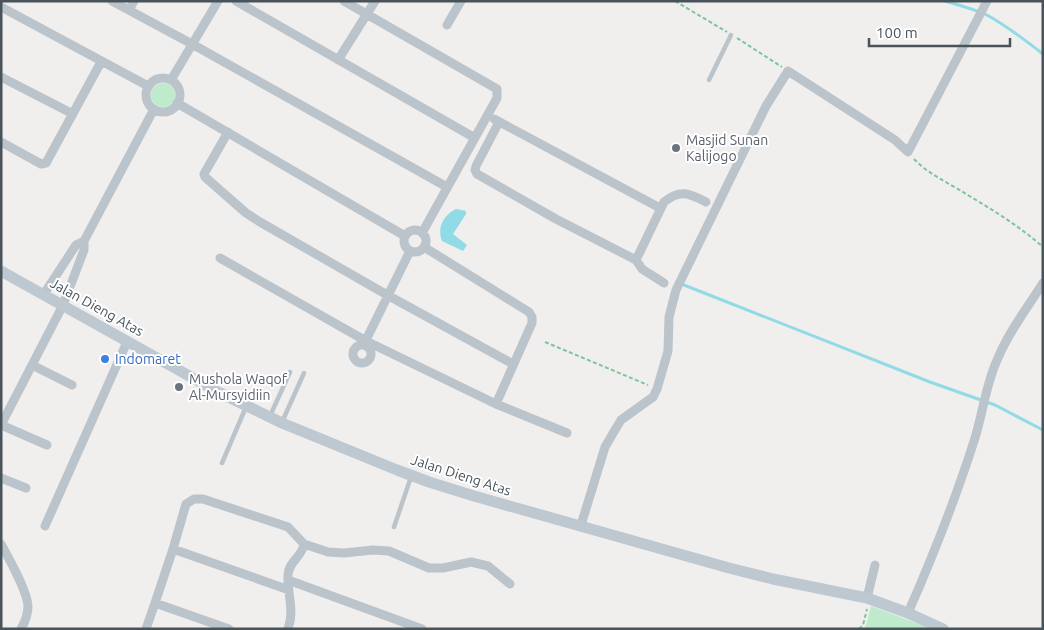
<svg xmlns="http://www.w3.org/2000/svg" width="1044" height="630" font-family="Ubuntu,sans-serif">
<style>
.green{fill:#bfebcd}
.water{fill:#90dbe5}
.lines{fill:none;stroke-linecap:round;stroke-linejoin:round}
.stream{stroke:#90dbe5;stroke-width:3}
.path{stroke:#7ac79a;stroke-width:2;stroke-dasharray:4 2.5;stroke-linecap:butt}
.lane{stroke:#bbc4ca;stroke-width:4.5}
.street{stroke:#bbc4ca;stroke-width:9}
.secondary{stroke:#bdc8d1;stroke-width:11}
.worship-dot{fill:#6b7280;stroke:#fff;stroke-width:2}
.shop-dot{fill:#3f7fe0;stroke:#fff;stroke-width:2}
.labels{text-anchor:middle;dominant-baseline:central;stroke-width:4;stroke-linejoin:round;paint-order:stroke}
.worship-label{font-size:14px;fill:#5b616d;stroke:#fff;text-anchor:start}
.street-label{font-size:14px;fill:#48535a;stroke:#fff}
.shop-label{font-size:14px;fill:#366cbe;stroke:#fff;text-anchor:start}
</style>
<rect width="100%" height="100%" fill="#f1eeee"/>
<path class="green" d="M151 95a12 12 0 1 1 24 0a12 12 0 1 1-24 0Z
M871,606L927,627L926,629H865Z"/>
<path class="water" d="M456,209L466,211V214L453,234L467,245L463,251L442,241C437,227 443,216 456,209Z"/>
<g class="lines">
<path class="stream" d="M945,1C959,5 974,9 987,15C1007,26 1025,40 1043,54
M684,285L930,382L995,405L1043,430"/>
<path class="path" d="M675,1L727,32
M737,38L782,67
M914,159C928,174 949,183 966,194C993,210 1019,226 1043,247
M545,342L648,385
M859,629L863,625L867,609"/>
<path class="lane" d="M709,80L731,35
M270,416L290,372
M282,422L304,373
M222,463L246,407
M394,527L411,477"/>
<path class="street" d="M112,1L192,44L447,187
M236,1L475,138
M344,1L497,89V98L422,233
M1,7L148,86
M129,10L134,1
M447,25L461,1
M338,60L375,1
M1,77L73,114
M146 95a17 17 0 1 1 34 0a17 17 0 1 1-34 0Z
M171,80L218,1
M177,103L405,236
M494,119L660,208
M499,122L476,166L475,170L477,174L556,219L636,260L642,269L664,283
M228,132L204,174L205,177L246,213L260,222L389,296L513,364
M1,142L41,164L46,163L101,62
M404 241a11 11 0 1 1 22 0a11 11 0 1 1-22 0Z
M424,247L529,312L532,317V323L496,404
M220,258L366,341L496,404L567,433
M636,260L664,202C680,189 689,193 706,202
M44,294L76,245L84,241
M364,344L410,251
M353 354a9 9 0 1 1 18 0a9 9 0 1 1-18 0Z
M32,365L72,385
M1,425L63,305L84,250V241L154,109
M1,425L47,445
M1,478L26,488
M581,525L605,447L612,435L621,420L653,397L657,389L668,351L669,317L676,290L766,106L788,71L895,140L908,152L987,1
M45,526L127,342
M1,544C9,559 27,590 28,606C28,614 25,622 21,629
M173,549L186,504L194,499H203L288,527L304,544L328,552L344,553L373,550L389,551L429,568H443L471,562L488,566L510,584
M288,580L422,629
M867,598L875,565
M155,603L173,549L289,590
M908,613C933,556 956,498 975,438C983,412 986,383 998,358C1009,331 1028,307 1043,283
M146,629L155,603L229,629
M288,629C295,610 287,594 288,575C288,562 303,556 304,544"/>
<path class="secondary" d="M1,271L218,392L282,423L397,470L429,482L474,496L729,568L773,579L867,598L908,613L943,629"/>
</g>
<g class="worship-dot">
<circle cx="676" cy="148" r="5"/>
<circle cx="179" cy="387" r="5"/>
</g>
<circle class="shop-dot" cx="105" cy="359" r="5"/>
<g class="labels">
<g class="worship-label">
<text x="686" y="140">Masjid Sunan<tspan x="686" dy="16">Kalijogo</tspan></text>
<text x="189" y="379">Mushola Waqof<tspan x="189" dy="16">Al-Mursyidiin</tspan></text>
</g>
<g class="street-label">
<text transform="translate(97 307) rotate(29)">Jalan Dieng Atas</text>
<text transform="translate(461 475) rotate(18)">Jalan Dieng Atas</text>
</g>
<g class="shop-label">
<text x="115" y="359">Indomaret</text>
</g>
</g>
<rect width="1044" height="630" fill="none" stroke="#48535a" stroke-width="5"/>
<path d="M869 38v8h141v-8" fill="none" stroke="#48535a" stroke-width="2.5"/>
<text x="876" y="38" font-size="15" fill="#48535a" stroke="#ffffff" stroke-width="4" paint-order="stroke">100 m</text>
</svg>
